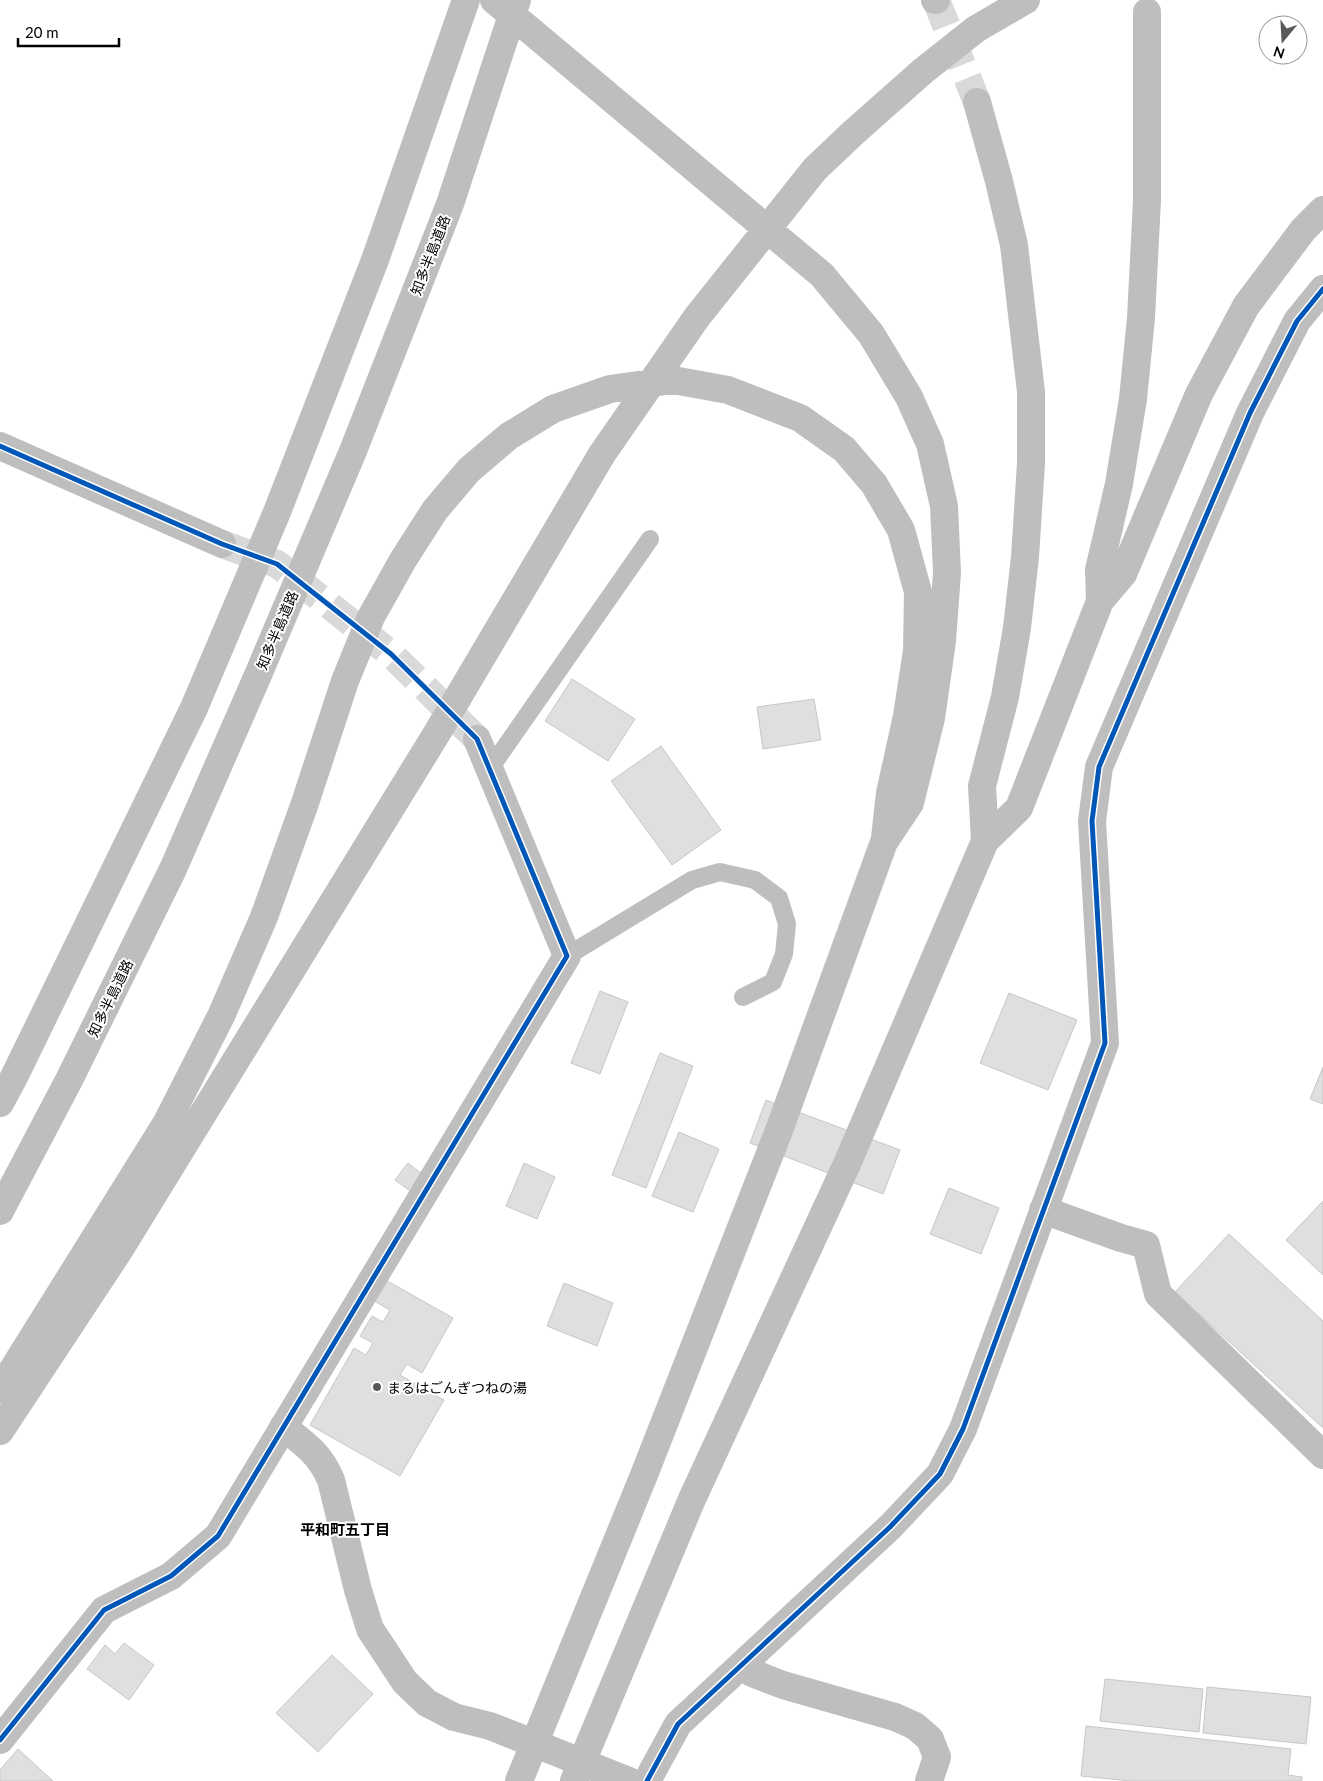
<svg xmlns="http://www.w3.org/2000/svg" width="1323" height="1781" font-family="Lato,'Noto Sans JP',sans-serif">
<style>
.building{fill:#dfdfdf;stroke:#c7c7c7}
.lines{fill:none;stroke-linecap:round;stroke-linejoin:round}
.minor-tunnel{stroke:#d9d9d9;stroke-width:28;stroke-dasharray:28 14;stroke-linecap:butt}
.motorway-tunnel{stroke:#d9d9d9;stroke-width:28;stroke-dasharray:28 14;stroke-linecap:butt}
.service{stroke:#bebebe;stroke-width:18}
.minor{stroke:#bebebe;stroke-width:28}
.motorway{stroke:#bebebe;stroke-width:28}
.cycleway-casing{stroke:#fff;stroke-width:8}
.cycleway{stroke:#0057b8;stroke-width:5}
.poi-dot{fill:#595959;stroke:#fff;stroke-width:2}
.labels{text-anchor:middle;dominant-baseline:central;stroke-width:4;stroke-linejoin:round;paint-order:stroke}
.street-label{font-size:14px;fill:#000;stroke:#fff}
.poi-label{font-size:14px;fill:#000;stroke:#fff;text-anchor:start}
.neighbourhood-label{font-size:15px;font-weight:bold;fill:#000;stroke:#fff}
</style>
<rect width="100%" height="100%" fill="#fff"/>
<path class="building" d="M572,679L635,719L608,761L545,721Z
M814,699L821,740L763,749L757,707Z
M661,746L721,830L672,865L611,781Z
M600,991L628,1002L600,1074L571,1063Z
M1009,993L1077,1020L1048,1090L980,1063Z
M660,1053L693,1066L646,1188L612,1175Z
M1323,1067V1104L1310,1099Z
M766,1100L900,1150L883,1194L750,1143Z
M679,1132L719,1149L693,1212L652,1196Z
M408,1163L422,1174L410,1191L395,1180Z
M524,1163L555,1177L537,1219L506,1206Z
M949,1188L999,1208L981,1254L930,1234Z
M1323,1201V1275L1286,1240Z
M1229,1234L1323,1321V1428L1175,1292Z
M382,1278L453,1318L422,1373L407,1364L400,1375L444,1400L400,1476L310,1425L354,1348L366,1355L373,1343L360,1336L372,1316L383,1322L390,1310L371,1299Z
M564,1283L613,1303L597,1346L547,1326Z
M124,1643L154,1665L129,1700L87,1669L105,1645L115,1654Z
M332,1655L373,1694L318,1752L276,1713Z
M1105,1679L1203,1689L1199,1732L1100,1721Z
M1207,1687L1311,1697L1306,1744L1203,1733Z
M1086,1726L1291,1749L1288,1775L1302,1777V1781H1130L1081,1776Z
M18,1749L53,1781H0V1770Z"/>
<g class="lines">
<path class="minor-tunnel" d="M222,544L277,564L391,654L477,739"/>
<path class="motorway-tunnel" d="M936,0L977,102"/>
<path class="service" d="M489,770L650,539
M567,956L692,880L720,872L755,880L779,898L787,924L784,954L773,982L743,997"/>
<path class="minor" d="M0,446L222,544
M1043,1210L1121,1238L1146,1245L1158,1294L1323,1455
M283,1427C305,1444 320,1454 331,1480L358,1590L370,1629L405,1682L427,1703L454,1717L490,1726L629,1781
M743,1664L752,1673L783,1685L895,1717L915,1726L930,1739L937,1757L929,1781
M0,1740L104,1610L171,1576L218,1536L567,956L477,739
M647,1781L678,1724L890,1527L940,1474L963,1429L1105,1043L1092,821L1099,767L1250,413L1297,321L1323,289"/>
<path class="motorway" d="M494,0L822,275L871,334L909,397L930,444L944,506L947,573L942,641L931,718L910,803L884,842L778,1133L644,1475L519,1781
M935,0H936
M977,102L999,181L1014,245L1031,392V463L1025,557L1017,628L1005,697L982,786L985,841
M1100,601L1099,570L1119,484L1133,399L1141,318L1147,200V12
M0,1103L14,1077L194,708L277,512L375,260L466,0
M0,1211L69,1080L173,869L258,675L353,451L450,204L517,0
M0,1390L166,1124L221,1016L264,917L305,803L345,681L371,617L403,560L435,510L469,470L509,436L553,409L610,389L673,380L728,390L800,418L844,449L874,484L901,530L918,592L917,651L907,716L890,793L885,838
M0,1431L120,1249L437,733L602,454L697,317L815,169L853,133L923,71L976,29L1026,0
M574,1781L692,1499L847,1164L985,841L1019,808L1100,601L1123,574L1199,394L1246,306L1303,230L1323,210"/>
<g class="cycleway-casing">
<path id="cycleway" d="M0,446L222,544L277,564L391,654L477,739L567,956L218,1536L171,1576L104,1610L0,1740
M647,1781L678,1724L890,1527L940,1474L963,1429L1105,1043L1092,821L1099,767L1250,413L1297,321L1323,289"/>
</g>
<use href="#cycleway" class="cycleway"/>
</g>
<circle class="poi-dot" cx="377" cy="1387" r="5"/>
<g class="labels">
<g class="street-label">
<text transform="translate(430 255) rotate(-69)">知多半島道路</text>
<text transform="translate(277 630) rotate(-67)">知多半島道路</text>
<text transform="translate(110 998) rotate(-64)">知多半島道路</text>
</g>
<g class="poi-label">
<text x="387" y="1387">まるはごんぎつねの湯</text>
</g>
<g class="neighbourhood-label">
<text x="345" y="1529">平和町五丁目</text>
</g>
</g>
<g transform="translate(1283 40) rotate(198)"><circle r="24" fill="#ffffff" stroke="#999999"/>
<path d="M0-4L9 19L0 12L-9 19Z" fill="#595959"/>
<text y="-8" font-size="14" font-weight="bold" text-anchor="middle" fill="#000000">N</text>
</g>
<path d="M18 38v8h101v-8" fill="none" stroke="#000000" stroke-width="2.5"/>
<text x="25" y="38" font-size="15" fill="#000000" stroke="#ffffff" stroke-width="4" paint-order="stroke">20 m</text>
</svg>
